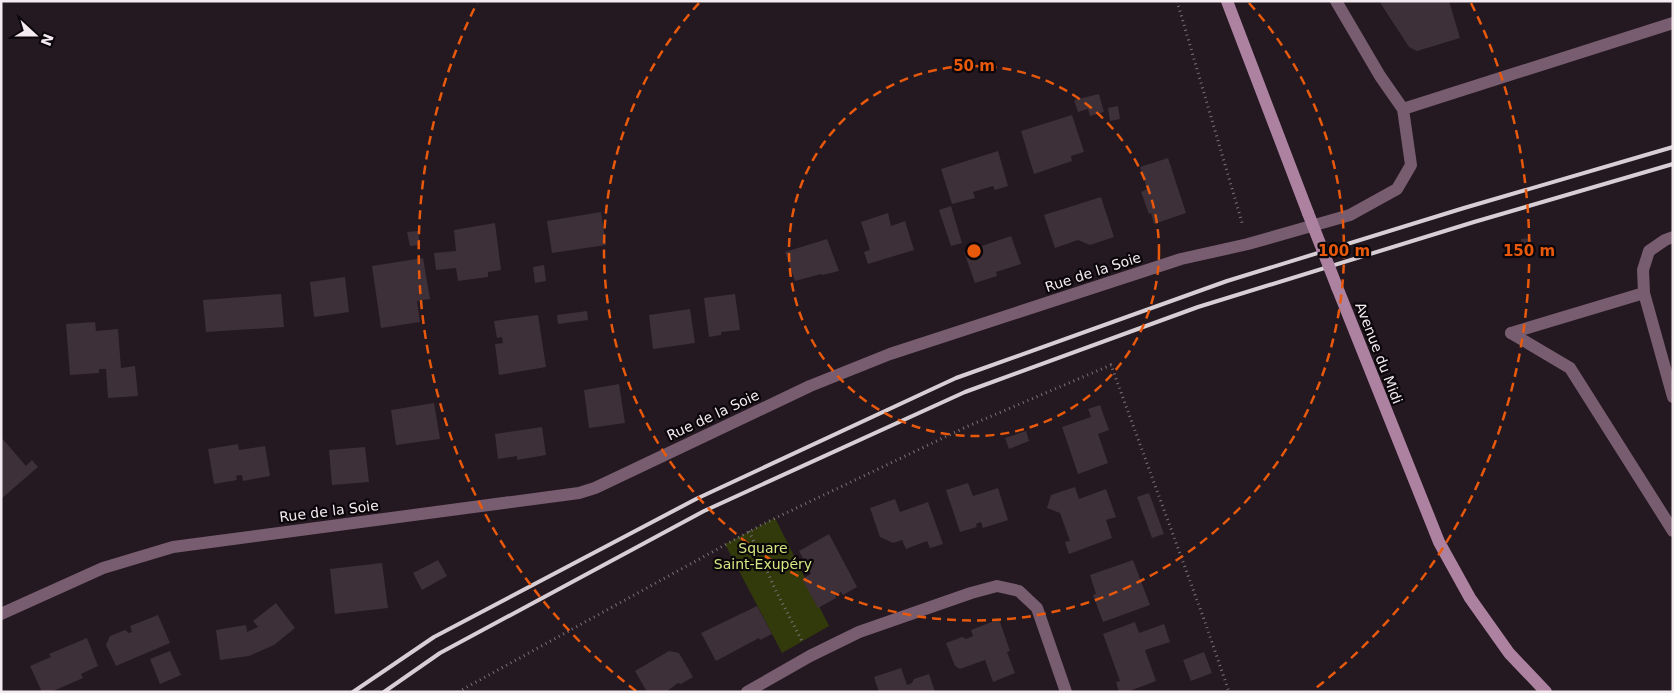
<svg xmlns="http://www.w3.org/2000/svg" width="1674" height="693" font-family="'DejaVu Sans',sans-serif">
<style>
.green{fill:#323a0b}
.building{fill:#3d3039}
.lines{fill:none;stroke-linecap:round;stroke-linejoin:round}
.path{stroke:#7b7178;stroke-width:3;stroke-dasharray:1 4;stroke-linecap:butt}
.service{stroke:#785d70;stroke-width:12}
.minor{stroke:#785d70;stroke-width:12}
.secondary{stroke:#ad82a1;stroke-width:12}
.rail{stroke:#d8cfd5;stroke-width:4}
.secondary-bridge{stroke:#ad82a1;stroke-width:12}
.ring{fill:none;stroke:#e8590c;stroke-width:2.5;stroke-dasharray:9 6}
.labels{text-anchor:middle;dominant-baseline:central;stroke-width:4.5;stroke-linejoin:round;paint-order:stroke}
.street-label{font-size:14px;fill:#f4ebf1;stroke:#0a0609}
.park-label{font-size:14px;fill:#d4e882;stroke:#0a0609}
.centre{fill:#e8590c;stroke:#0a0609;stroke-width:2.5}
.ring-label{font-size:15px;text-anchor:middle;font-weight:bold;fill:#e8590c;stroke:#0a0609;stroke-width:4.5;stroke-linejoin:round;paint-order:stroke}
</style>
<rect width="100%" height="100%" fill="#241821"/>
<path class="green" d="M775,518L829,626L782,653L725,544Z"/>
<path class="building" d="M1379,1H1449L1460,38L1417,51L1409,47Z
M1099,94L1104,112L1090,116L1088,109L1078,112L1074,100Z
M1118,106L1120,119L1110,121L1108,108Z
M1072,115L1084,152L1071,156L1072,161L1034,174L1021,131Z
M998,151L1008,186L995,190L993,186L973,192L975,198L952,204L941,169Z
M1168,158L1186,213L1154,224L1151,213L1149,214L1141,192L1147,189L1140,167Z
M1101,197L1114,237L1090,245L1078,240L1055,248L1044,215Z
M951,206L962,243L951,246L939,210Z
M601,212L606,245L552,253L547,221Z
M888,213L891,226L905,221L914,250L868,264L864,252L870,250L861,222Z
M495,223L501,270L488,272V277L458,281L456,268L436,270L434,253L456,251L454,230Z
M418,231L420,245L410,246L407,232Z
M1011,236L1021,264L996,272L997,276L975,283L964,252Z
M1530,238L1532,242L1521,245V239Z
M827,239L839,271L822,275L821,274L795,281L785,252Z
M423,258L430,299L417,301L420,322L381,328L372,266Z
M544,265L546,281L535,283L533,267Z
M345,277L349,312L314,317L310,282Z
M281,294L284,327L206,332L203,300Z
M735,294L740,330L721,332V335L709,337L704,298Z
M690,309L695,343L653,349L649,315Z
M587,311L588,320L558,324L557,315Z
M538,315L546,367L499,375L495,344L503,343L502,337L497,338L494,321Z
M95,322L96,331L118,329L121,368L135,366L138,396L108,398L106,369H99V373L70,375L66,324Z
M619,384L625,423L589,428L584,390Z
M434,403L440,439L396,445L391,410Z
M1100,405L1109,430L1098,434L1108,463L1078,474L1062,427L1091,417L1088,409Z
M542,427L546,455L517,460V456L498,459L495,434Z
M1026,431L1029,441L1009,449L1005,438Z
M1,437L26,466L32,460L38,467L1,499Z
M238,444L239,450L265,446L270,476L243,481L242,475L236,476L237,480L214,484L208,449Z
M365,447L369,482L332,485L329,450Z
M968,483L973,496L998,488L1008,520L983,528L981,522L976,524L977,527L960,532L946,490Z
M1075,487L1079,499L1106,489L1116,517L1106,520L1112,538L1069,554L1065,542L1070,541L1060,513L1047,508L1051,495Z
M1149,493L1164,534L1152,538L1137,497Z
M895,499L900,512L928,502L943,544L930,548L927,541L906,549L902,540L893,543L880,537L870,508Z
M829,534L857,587L843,595L841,592L835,595L836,598L818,608L802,579L811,574L799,551Z
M438,560L447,576L422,590L413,573Z
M1133,560L1150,605L1103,622L1093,595L1096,594L1090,575Z
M382,563L388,608L335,614L330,569Z
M276,603L295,628L274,645L249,656L220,660L216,630L246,625L247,632L258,627L253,621Z
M757,606L772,634L760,640L759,638L716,661L701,633Z
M158,615L170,643L116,666L106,645L110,636L125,630L129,633L132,632L130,626Z
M999,619L1010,651L1007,652L1015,673L993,682L985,660L960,669L955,666L946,643L962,637L966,639L973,636L971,630Z
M1135,622L1139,633L1164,624L1170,642L1145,650L1156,681L1127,692H1119L1116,682L1120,681L1103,634Z
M87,638L98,666L81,674L83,678L51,692H42L30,666L51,657L49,654Z
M170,651L181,675L160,684L150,659Z
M669,651L679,653L693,677L681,684L678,683L666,692H647L635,671Z
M1204,652L1212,673L1191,681L1183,660Z
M901,668L907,685L912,683L914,679L929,674L935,692H879L874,677Z"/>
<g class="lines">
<path class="path" d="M1177,1L1243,226
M749,531L776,591L802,641
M458,692L763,524L966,427L1111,365L1205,622L1229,692"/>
<path class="service" d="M1403,109L1673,23
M1673,237L1665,240L1649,251L1643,270L1644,293L1673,397
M1511,333L1644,293"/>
<path class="minor" d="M1511,333L1570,368L1673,531
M1,614L103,568L173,547L579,493L595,488L810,386L890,354L1181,259L1248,244L1350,215L1397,189L1411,165L1403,109L1380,76L1336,1
M747,692L810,656L859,632L971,593L997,586L1019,591L1037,608L1066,692"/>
<path class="secondary" d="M1227,1L1308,213
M1337,287L1439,542L1470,598L1509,653L1546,692"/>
<path class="rail" d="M353,692L434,637L696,499L956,378L1227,281L1464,208L1673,147
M384,692L440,653L704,511L965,392L1198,307L1474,222L1673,164"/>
<path class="secondary-bridge" d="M1308,213L1337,287"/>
</g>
<g class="ring">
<circle cx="974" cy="251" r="185"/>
<path d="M1249 3A370 370 0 1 1 699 3"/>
<path d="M636 691A555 555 0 0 1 477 3M1471 3A555 555 0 0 1 1312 691"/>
</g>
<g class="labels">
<g class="street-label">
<text transform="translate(1093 272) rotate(-18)">Rue de la Soie</text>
<text transform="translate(1379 353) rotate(69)">Avenue du Midi</text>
<text transform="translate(713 415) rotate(-25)">Rue de la Soie</text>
<text transform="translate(329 511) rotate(-7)">Rue de la Soie</text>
</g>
<g class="park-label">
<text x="763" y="548">Square<tspan x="763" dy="16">Saint-Exupéry</tspan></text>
</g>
</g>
<circle cx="974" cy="251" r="8" class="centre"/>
<g class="ring-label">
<text x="974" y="71">50 m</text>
<text x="1344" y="256">100 m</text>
<text x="1529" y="256">150 m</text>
</g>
<rect width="1674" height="693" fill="none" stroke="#f4ebf1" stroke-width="5"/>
<g transform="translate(35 35) rotate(111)" stroke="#0a0609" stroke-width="4" paint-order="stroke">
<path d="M0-4L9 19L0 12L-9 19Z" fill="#f4ebf1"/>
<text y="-8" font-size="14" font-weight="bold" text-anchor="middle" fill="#f4ebf1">N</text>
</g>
</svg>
